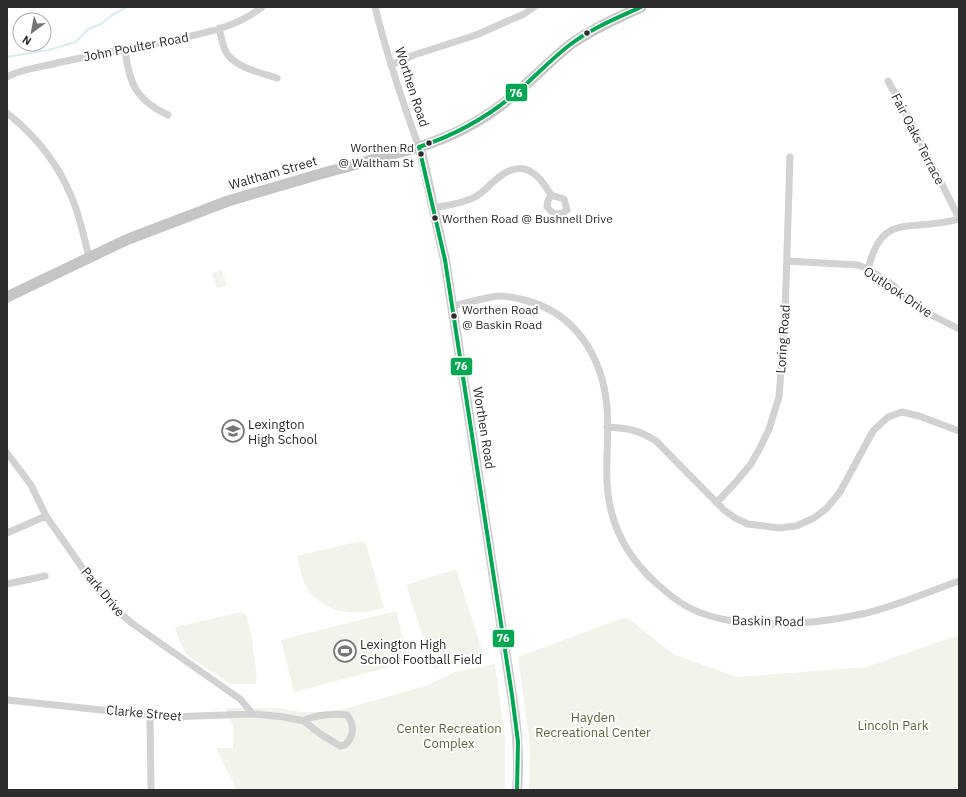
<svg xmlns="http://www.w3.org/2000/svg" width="966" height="797" font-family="'IBM Plex Sans',sans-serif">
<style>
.green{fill:#f2f4eb}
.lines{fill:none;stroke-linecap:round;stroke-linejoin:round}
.stream{stroke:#d8edf1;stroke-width:2}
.minor{stroke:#d2d2d2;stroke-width:7}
.secondary{stroke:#cbcbcb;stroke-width:10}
.primary{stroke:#c5c5c5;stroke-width:11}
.bus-1-casing{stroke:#fff;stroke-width:7}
.bus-1{stroke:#00a651;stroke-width:4}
.bus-dot{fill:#2d2d2d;stroke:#fff;stroke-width:1.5}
.labels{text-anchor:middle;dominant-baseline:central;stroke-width:4;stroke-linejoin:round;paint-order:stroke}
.bus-label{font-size:12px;fill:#2d2d2d;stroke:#fff;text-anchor:start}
.street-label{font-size:13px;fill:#2d2d2d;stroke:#fff}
.poi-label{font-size:13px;fill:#2d2d2d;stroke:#fff;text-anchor:start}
.park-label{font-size:13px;fill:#5a693b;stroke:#fff}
.line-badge{stroke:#fff;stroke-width:1.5}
.badge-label{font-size:11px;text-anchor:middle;font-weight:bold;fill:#fff}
</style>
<rect width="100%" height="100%" fill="#fff"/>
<path class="green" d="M222,270L227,285L217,288L212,273Z
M360,541L366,544L384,608C361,614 341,616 321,602C315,599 309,593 306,586C301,577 300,566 297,556Z
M456,569L483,653L434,669L406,585Z
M396,611L409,662L294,692L281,640Z
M241,612L247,616L253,642L252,644L257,675L256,684H230L186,654L180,642L175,627Z
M626,617L675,655L737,677L866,667L959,635V790H529L530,745L518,657Z
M495,664L505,738V790H235V787L216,748H233L234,728L225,708H279L301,712H321L340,710L426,686L455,672Z"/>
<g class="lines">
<path class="stream" d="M7,57L48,50L76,42L88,29L101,24L112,15L127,7"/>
<path class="minor" d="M375,7C387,55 402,101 419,147
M219,28C221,35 222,43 225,50C232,67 261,73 277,78
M125,49C129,84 136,100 168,115
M391,65L414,55L476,35L524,14L534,7
M7,77C20,69 42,67 57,63C94,55 131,48 168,41C200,34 236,28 262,7
M888,81L909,119L959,218
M7,113C36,136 58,163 72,198C80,217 84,238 89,257
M433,208C447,205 462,204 475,197C484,192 490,184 498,178C522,158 538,172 551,195L548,201L547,207C553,215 559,216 567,210L564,199L551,195
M787,261L858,265L868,269L894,286L918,308L959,329
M868,269C870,263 871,257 874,251C883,229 897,226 919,225C932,224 946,223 959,219
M452,306C467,303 483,298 498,296C507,296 516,298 524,300C575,312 603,357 607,408C610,443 602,479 612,514C619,541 636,565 657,584C666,592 675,600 686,606C732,632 812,625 862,614C895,607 927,592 959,581
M607,427C627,428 639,430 656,441L724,510L735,518L748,524L779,528L796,526L814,518L827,508L840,492L873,431L888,417L902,412L919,416L959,431
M7,453L31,485L46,516L98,590L121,614L133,624L240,699L253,714
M717,502L735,483L751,464L761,446L769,429L779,397L785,314L790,157
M7,533L46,516
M7,584L45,576
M7,700L168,717L253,714L284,717L304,721L319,733L340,746L345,745C354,736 355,725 347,715C337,713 311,715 304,721
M150,715L151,790"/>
<path class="secondary" d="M419,147L422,156L445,260L512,695C517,727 520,758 517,790"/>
<path class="primary" d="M7,297L126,240L228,201L320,174L419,147C454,136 489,117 516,93C535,77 552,59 571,44C593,29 617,18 641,7"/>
<g class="bus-1-casing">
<path id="bus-1" d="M517,790L518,742L512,695L445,260L419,147C455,135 488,117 517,92C535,77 552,58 571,44C592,28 617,18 641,7"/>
</g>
<use href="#bus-1" class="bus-1"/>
</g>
<defs>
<g id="school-ring" transform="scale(1.15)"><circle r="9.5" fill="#fff" stroke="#767676" stroke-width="1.5"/><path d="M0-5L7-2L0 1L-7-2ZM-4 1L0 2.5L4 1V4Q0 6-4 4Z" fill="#767676"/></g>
<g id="stadium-ring" transform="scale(1.15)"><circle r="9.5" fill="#fff" stroke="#767676" stroke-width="1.5"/><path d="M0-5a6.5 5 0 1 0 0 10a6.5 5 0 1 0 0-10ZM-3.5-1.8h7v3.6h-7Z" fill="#767676"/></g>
</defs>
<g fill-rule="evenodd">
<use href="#school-ring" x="233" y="431"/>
<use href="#stadium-ring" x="345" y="651"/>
</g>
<g class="bus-dot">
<circle cx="587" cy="33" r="3.5"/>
<circle cx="429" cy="143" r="3.5"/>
<circle cx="421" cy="154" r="3.5"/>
<circle cx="435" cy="218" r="3.5"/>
<circle cx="454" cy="316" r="3.5"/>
</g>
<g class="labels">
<g class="bus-label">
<text x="414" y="147" text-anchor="end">Worthen Rd<tspan x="414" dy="15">@ Waltham St</tspan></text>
<text x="442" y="218">Worthen Road @ Bushnell Drive</text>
<text x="462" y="309">Worthen Road<tspan x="462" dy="15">@ Baskin Road</tspan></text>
</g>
<g class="street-label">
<text transform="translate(136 47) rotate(-11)">John Poulter Road</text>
<text transform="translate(412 87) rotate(72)">Worthen Road</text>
<text transform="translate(918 139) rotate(63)">Fair Oaks Terrace</text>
<text transform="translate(273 173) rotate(-16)">Waltham Street</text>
<text transform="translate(898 292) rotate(34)">Outlook Drive</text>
<text transform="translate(783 339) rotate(-86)">Loring Road</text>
<text transform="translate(484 428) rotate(81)">Worthen Road</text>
<text transform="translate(103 592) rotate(50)">Park Drive</text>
<text transform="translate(768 621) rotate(1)">Baskin Road</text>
<text transform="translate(144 713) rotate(5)">Clarke Street</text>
</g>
<g class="poi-label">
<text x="248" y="424">Lexington<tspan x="248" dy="15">High School</tspan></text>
<text x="360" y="644">Lexington High<tspan x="360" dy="15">School Football Field</tspan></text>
</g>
<g class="park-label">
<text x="593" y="717">Hayden<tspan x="593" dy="15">Recreational Center</tspan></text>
<text x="893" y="725">Lincoln Park</text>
<text x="449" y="728">Center Recreation<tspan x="449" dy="15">Complex</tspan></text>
</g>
</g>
<g class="line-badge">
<rect x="505" y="83" width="23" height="19" rx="4" fill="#00a651"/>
<rect x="450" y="357" width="23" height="19" rx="4" fill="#00a651"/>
<rect x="492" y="629" width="23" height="19" rx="4" fill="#00a651"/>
</g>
<g class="badge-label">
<text x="516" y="97">76</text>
<text x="461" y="370">76</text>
<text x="503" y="642">76</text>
</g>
<rect width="966" height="797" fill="none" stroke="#2d2d2d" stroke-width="16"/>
<g transform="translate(32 32) rotate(212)"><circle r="19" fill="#ffffff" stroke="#ababab"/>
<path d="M0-3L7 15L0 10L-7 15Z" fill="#767676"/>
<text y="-6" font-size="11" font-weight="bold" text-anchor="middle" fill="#2d2d2d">N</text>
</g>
</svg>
